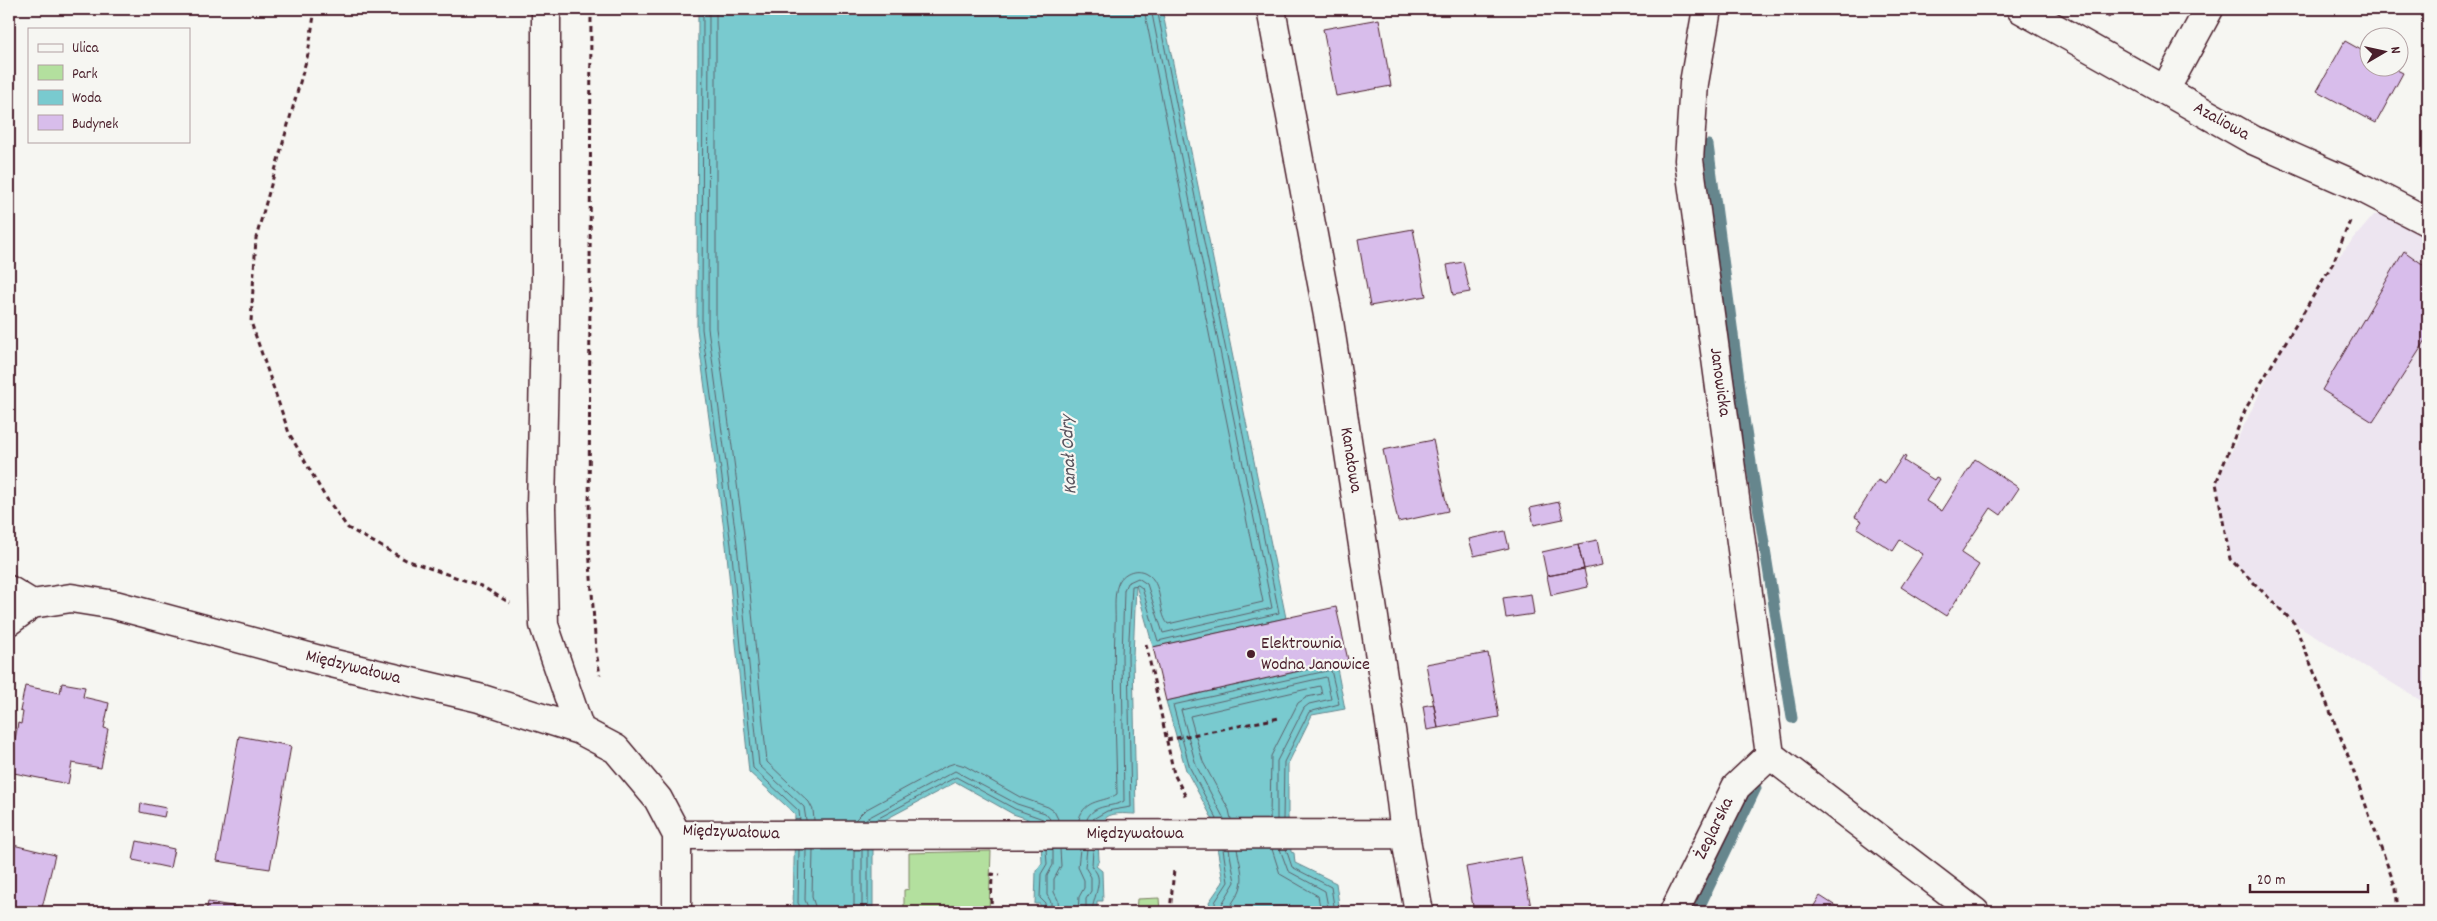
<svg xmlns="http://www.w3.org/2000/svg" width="2437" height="921" font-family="Dekko,sans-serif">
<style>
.built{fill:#ede5f0}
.green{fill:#b3e09e;stroke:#7e8064}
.water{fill:#79cacf;stroke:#66868d}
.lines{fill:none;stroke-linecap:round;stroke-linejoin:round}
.shore{stroke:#5d636d;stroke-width:1}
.stream{stroke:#66868d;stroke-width:11}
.building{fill:#d8bdeb;stroke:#4a1f2b}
.minor-casing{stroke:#4a1f2b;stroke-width:31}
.path{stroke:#4a1f2b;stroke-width:3;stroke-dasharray:5 4;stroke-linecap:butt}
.minor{stroke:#f6f6f2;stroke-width:28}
.poi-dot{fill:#4a1f2b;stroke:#f6f6f2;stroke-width:2}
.labels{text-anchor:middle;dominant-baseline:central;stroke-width:4.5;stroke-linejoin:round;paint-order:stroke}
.street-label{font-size:18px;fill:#4a1f2b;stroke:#f6f6f2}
.poi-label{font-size:18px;fill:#4a1f2b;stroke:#f6f6f2;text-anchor:start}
.water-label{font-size:19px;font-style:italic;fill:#58525c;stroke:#f6f6f2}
</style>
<rect width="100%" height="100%" fill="#f6f6f2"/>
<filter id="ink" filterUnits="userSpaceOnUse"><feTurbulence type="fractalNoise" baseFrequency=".02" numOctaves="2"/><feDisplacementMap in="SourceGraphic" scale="10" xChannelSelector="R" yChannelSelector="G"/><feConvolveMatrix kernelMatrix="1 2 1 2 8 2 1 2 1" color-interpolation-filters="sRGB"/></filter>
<g filter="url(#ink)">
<path class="built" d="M2428,209V705L2294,623L2230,559L2216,483L2283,345L2333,263L2374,215Z"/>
<path class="green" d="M991,851L989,912H904V890L909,889V853Z
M1159,898L1160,912H1136L1137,899Z"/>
<path class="water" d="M698,9H1162L1286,618L1153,647L1136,585L1133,656L1136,814C1125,814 1109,811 1103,821L1097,822L1099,860L1096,866L1102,871L1103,901H1097V912H1040V904H1035L1036,871L1042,863L1040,823L1013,814L956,782L873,826V912H798V910H793L795,814L749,772L726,545L697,329Z
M1336,663L1345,709L1312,715L1288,764V817L1291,852L1294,853L1295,863L1336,883L1340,912H1212L1209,902L1223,882L1212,818L1186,770L1166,701Z"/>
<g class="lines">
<path class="shore" d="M703,9L702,329L731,545L753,768L799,811L800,820
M709,9L708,328L737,544L759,765L804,807L806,820
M716,9V328L745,543L767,762L809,802L813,810L814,820
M1079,819C1085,798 1104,803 1117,794C1116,738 1113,682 1115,626C1116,613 1113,596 1118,584C1122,573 1136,567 1146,573C1164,583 1157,611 1168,624L1263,602L1144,9
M1087,819C1094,803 1113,808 1124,801L1122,656L1124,590L1127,583L1138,578L1147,584L1163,633L1272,608L1151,9
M1093,819L1107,811L1131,807L1128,656L1132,586L1138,585L1142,588L1158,641L1279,613L1157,9
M1217,819L1190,768L1173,705L1331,670L1339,704L1309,712L1284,762L1283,819
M1224,819L1196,765L1181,710L1326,677L1331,699L1309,704L1304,708L1277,761V819
M1231,819L1229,810L1203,762L1190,716L1320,686L1322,694L1307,697L1298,703L1271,756L1270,819
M855,820L865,810L946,766L955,763L965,766L1020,797L1048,807L1054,811L1058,819
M864,820L955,771L1017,804L1045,813L1050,819
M875,820L956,777L1015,809L1043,819
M1272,849L1280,874L1318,896L1321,912
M1280,849L1288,871L1325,891L1329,912
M1286,849L1292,867L1331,887L1335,912
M799,850L798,903L803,912
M806,850L805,900L810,912
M813,850L812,897L817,912
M862,850V912
M868,850V912
M854,912V850
M1045,912V903L1040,898L1041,874L1047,864L1046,849
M1051,912V902L1047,895V876L1053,865V849
M1059,912L1058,900L1054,892V879L1061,866L1060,849
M1078,912L1079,897L1084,888V880L1078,867L1080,849
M1086,912V899L1091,891V877L1085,867L1087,849
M1092,912C1092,901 1103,882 1096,872C1095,870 1093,869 1092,866L1093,849
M1216,912L1215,902L1228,882L1223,849
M1222,912V904L1235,882L1229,849
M1230,912C1230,901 1239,897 1241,886C1244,875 1239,860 1237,849"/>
<path class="stream" d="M1708,145L1745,425L1792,718
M1697,912L1756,788"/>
</g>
<path class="building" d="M2095,9H2115L2109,18Z
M1379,19L1391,86L1336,96L1323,29Z
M2345,41L2370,55V68H2393L2403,73L2376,123L2317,91Z
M1413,229L1426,296L1370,306L1358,239Z
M2404,251L2428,268V337L2373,422L2322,390Z
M1463,262L1470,292L1453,295L1447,265Z
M1433,440L1448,511L1398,522L1383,450Z
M1903,456L1906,457L1904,461L1934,480L1936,477L1940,479L1926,501L1942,511L1975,459L2019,488L2001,515L1991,508L1961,553L1979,565L1946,616L1901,587L1923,554L1900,540L1893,551L1857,528L1862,521L1855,517L1878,480L1885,484Z
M1559,502L1563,519L1534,525L1530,508Z
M1505,531L1509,548L1474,556L1469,539Z
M1597,540L1602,565L1584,569L1578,544Z
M1578,544L1584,569L1547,576L1542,552Z
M1584,569L1588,587L1551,595L1547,576Z
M1531,594L1534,614L1506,618L1503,598Z
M1336,607L1348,660L1166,701L1153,647Z
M1488,653L1499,717L1438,728L1426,664Z
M62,683L85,687L83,697L109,703L104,728L108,729L101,768L72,763L68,784L9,772L18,723L21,724L23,712L20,711L25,686L60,693Z
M1434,704L1438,728L1427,730L1423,706Z
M239,736L291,746L270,869L217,861Z
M141,803L166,808L164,817L140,812Z
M137,841L174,849L170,868L133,860Z
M9,844L55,855L41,912H9Z
M1521,857L1532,912H1474L1466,867Z
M1820,896L1845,912H1810Z
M208,902L243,908L242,912H206Z"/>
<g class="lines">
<g class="minor-casing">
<path id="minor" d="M546,9V274L541,508L544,625L580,730
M1271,9L1329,321L1398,776L1405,834L1419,912
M1707,9L1694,83L1689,160L1770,755
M2021,9L2253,140L2364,189L2428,222
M2165,90L2209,9
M9,590L32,604
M9,621L32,604L71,598L115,605L327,662L479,698L580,730L616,749L658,799L677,835V912
M1770,755L1975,912
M677,835L1405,834
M1674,912L1736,787L1770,755"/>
</g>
<path class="path" d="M315,9L308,54L256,238L251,322L289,433L324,495L348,528L406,560L481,586L510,603
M591,9L589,548L596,651L600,675
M2350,221L2333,263L2246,408L2216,483L2230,559L2294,623L2347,753L2396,889L2398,912
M1146,644L1174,774L1187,799
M1167,740L1279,718
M991,912L992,874L1000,875
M1170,912L1174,869"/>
<use href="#minor" class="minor"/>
</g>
</g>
<circle class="poi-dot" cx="1251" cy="654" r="5"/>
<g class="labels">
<g class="street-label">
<text transform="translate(2221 122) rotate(29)">Azaliowa</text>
<text transform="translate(1719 382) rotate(82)">Janowicka</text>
<text transform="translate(1350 460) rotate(81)">Kanałowa</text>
<text transform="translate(353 668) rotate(14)">Międzywałowa</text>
<text transform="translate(1715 829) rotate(-64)">Żeglarska</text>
<text transform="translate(731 833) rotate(2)">Międzywałowa</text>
<text x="1135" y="834">Międzywałowa</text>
</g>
<g class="poi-label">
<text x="1261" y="644">Elektrownia<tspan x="1261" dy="21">Wodna Janowice</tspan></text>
</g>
<g class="water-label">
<text transform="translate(1070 455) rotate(-93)">Kanał Odry</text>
</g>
</g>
<rect width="2437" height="921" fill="none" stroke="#f6f6f2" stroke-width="30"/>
<rect x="15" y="15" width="2407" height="891" fill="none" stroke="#4a1f2b" stroke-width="2" filter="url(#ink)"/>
<rect x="28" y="28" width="162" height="115" fill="#f6f6f2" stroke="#b1a0a2"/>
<rect x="38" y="44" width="25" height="8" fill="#f6f6f2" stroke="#b1a0a2"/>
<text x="72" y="52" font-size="15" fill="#4a1f2b">Ulica</text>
<rect x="38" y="65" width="25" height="15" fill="#b3e09e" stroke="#b1a0a2"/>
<text x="72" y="78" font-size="15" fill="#4a1f2b">Park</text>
<rect x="38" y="90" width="25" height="15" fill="#79cacf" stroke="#b1a0a2"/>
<text x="72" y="102" font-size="15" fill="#4a1f2b">Woda</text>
<rect x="38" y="115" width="25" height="15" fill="#d8bdeb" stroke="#b1a0a2"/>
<text x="72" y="128" font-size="15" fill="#4a1f2b">Budynek</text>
<g transform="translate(2384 52) rotate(81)"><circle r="24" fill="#f6f6f2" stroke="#b1a0a2"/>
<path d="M0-4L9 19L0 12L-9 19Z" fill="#4a1f2b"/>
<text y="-8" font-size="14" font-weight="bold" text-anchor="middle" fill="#4a1f2b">N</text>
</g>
<path d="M2250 884v8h118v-8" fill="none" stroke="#4a1f2b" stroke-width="2.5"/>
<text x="2257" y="884" font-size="15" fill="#4a1f2b" stroke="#f6f6f2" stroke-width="4" paint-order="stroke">20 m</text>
</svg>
